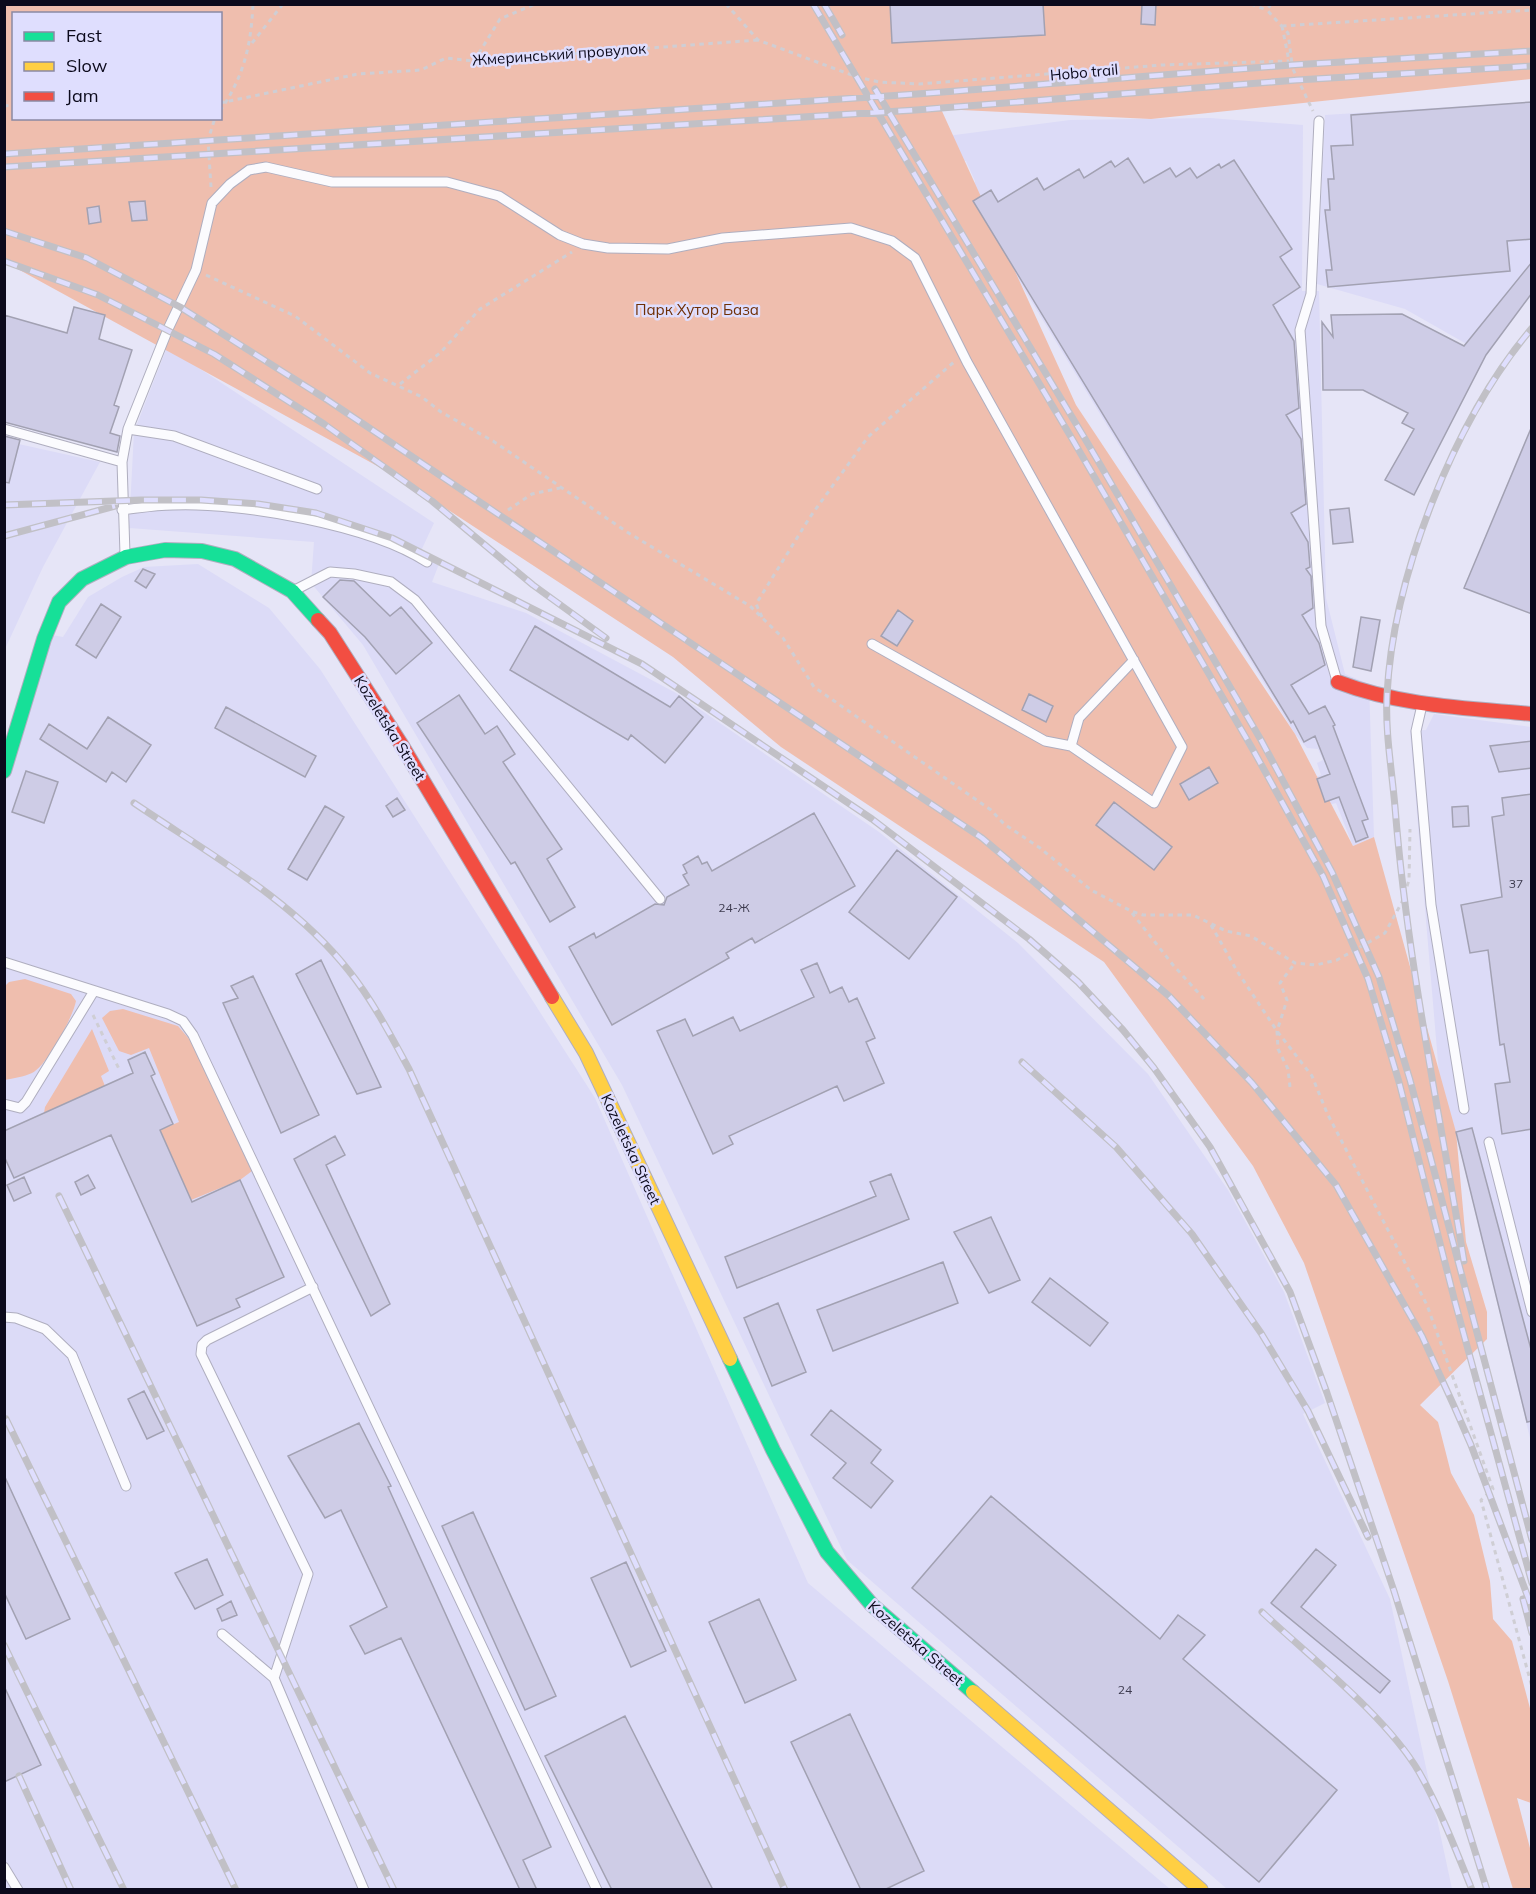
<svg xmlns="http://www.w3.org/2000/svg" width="1536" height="1894" font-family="Mulish,sans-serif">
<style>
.built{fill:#dcdbf7}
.green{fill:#efbeae;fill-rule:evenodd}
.building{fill:#cecce6;stroke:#a2a1b2;stroke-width:1.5}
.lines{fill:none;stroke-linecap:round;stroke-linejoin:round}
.lane-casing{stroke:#afaebf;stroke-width:11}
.fast-casing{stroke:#afaebf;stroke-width:16}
.slow-casing{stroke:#afaebf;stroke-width:16}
.jam-casing{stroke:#afaebf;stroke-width:16}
.path{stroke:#cfced4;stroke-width:3;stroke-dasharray:4.5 4.5;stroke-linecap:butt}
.lane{stroke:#fbfbfe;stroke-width:9}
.fast{stroke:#16e098;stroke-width:14}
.slow{stroke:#ffcf43;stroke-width:14}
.jam{stroke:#f24e42;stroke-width:14}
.rail-casing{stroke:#c1c0c6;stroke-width:7}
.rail{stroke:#dfdefe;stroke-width:4.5;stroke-dasharray:14;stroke-linecap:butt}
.labels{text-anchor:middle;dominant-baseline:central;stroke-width:5;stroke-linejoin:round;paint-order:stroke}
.number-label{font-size:12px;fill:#3c3a4e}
.street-label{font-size:15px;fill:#0c0a1c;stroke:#dfdefe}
.park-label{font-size:15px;fill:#6f2f06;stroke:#dfdefe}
</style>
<rect width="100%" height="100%" fill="#e6e5f7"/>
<path class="built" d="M1531,102V293L1486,355L1405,309L1317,284L1325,115Z
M1210,118L1303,125L1302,291H1319L1326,598L1345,674L1369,684L1374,837L1353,846L1336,803L1324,806L1313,778L1321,775L1317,763L1323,760L1318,749L1307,748L1295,734L971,202L975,181L966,161L957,160L947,136L1070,120Z
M167,347L434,523L420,553L439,564L432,582L526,613L676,693L879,832L1018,943L1148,1074L1228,1190L1284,1292L1325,1403L1303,1414L1390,1599L1452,1889H1227L847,1560L622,1085L363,645L311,583L314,542L129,528L134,432Z
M5,441L100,462L43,567L5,649Z
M198,564L269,608L320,669L595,1098L808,1583L1170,1889L5,1890V755L42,633L63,637L88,597L122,577L144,567Z
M1434,714L1531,727V1442L1456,1133H1444L1410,731L1426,730Z"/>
<path class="green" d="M4,5H1531V79L1151,119L941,109L1076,405L1295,734L1353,846L1374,837L1456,1132L1466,1242L1487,1312V1339L1420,1405L1438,1422L1451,1473L1474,1515L1490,1581L1493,1619L1512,1641L1531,1712V1803L1517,1798L1531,1852V1889H1513L1448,1681L1304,1263L1253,1166L1104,962L781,747L673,657L401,479L5,262ZM14,14H220V118H14Z
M25,979L71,994L76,1001C73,1017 47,1066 32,1073C24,1077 13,1078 5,1080V986L9,982Z
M123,1009L178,1026L196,1047L252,1171L240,1180L191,1200L160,1130L179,1122L149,1048L131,1055L119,1051L102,1018L110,1011Z
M92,1029L109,1071L101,1076L105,1086L44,1113L45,1107Z"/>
<path class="building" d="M890,4H1043L1045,35L892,43Z
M1142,4H1156L1155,25L1141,24Z
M1532,102V239L1507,241L1510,271L1328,287L1326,270H1332L1325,210H1330L1328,179H1334L1331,146L1353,145L1351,115Z
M1128,158L1144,183L1170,168L1176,177L1190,168L1197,178L1219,164L1221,168L1234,160L1292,249L1280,257L1300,287L1273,305L1294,341L1299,408L1286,415L1301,439L1306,504L1291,513L1308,542L1310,567L1306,569L1311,576L1313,608L1302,615L1319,643L1325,665L1291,685L1309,714L1325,706L1335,725L1333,726L1368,819L1362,821L1368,837L1356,842L1339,797L1325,802L1317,779L1330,774L1315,736L1304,742L1293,721L1291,723L973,201L991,190L998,202L1037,178L1044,190L1079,169L1084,178L1111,161L1115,167Z
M145,201L147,220L132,221L129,202Z
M99,206L101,222L89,224L87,208Z
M1532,262V293L1486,355L1414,495L1385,480L1414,429L1402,423L1408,413L1363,390H1323L1322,322L1333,337L1331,315L1402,314L1464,346Z
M74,307L105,315L99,339L132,350L114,405L119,407L110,433L120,436L117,452L4,422V315L67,333Z
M1532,426V614L1464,588Z
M4,436L20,440L9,483L4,482Z
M1349,508L1353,542L1333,544L1330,510Z
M143,569L155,574L146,588L135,581Z
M340,580L354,581L390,616L401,607L432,643L396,674L365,637L323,597Z
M101,604L121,617L96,658L76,645Z
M898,610L913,621L897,646L881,636Z
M1361,617L1380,620L1371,671L1353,667Z
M535,626L670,707L679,696L703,717L665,763L631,735L628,740L510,670Z
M1029,694L1053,706L1046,722L1022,710Z
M459,695L485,734L497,726L515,754L503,762L562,849L547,859L575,907L550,922L515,862L511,864L417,723Z
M226,707L316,756L305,777L215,728Z
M108,717L151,745L126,782L112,772L106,782L40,739L49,724L87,749Z
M1532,741V768L1499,772L1490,746Z
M1209,767L1218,783L1189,800L1180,784Z
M26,771L58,782L44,823L12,812Z
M1532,794V1129L1502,1134L1495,1084L1510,1082L1504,1044L1500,1045L1488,950L1470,953L1461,905L1502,897L1492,817L1504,815L1502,798Z
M397,798L405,810L393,817L386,806Z
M1114,802L1172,847L1154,870L1096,825Z
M325,806L344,817L307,880L288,869Z
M1468,806L1469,826L1453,827L1452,807Z
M814,813L855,886L755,943L752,938L726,953L729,958L612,1025L569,947L594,933L596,938L655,904L664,905L667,897L689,885L683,875L687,873L683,865L698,856L702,864L707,862L712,871Z
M897,850L957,897L909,959L849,912Z
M321,960L381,1087L357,1094L296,974Z
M817,963L830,993L842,987L849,1002L857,998L875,1038L866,1042L884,1083L844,1101L837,1086L729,1136L733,1144L713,1154L657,1031L685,1019L693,1036L733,1017L740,1031L814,997L801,970Z
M253,976L319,1115L281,1133L223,1003L238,998L231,986Z
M145,1052L155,1074L151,1076L173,1124L160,1130L192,1202L240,1180L284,1277L236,1299L240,1307L197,1326L111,1135L14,1178L4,1156V1131L133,1073L128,1060Z
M1472,1128L1532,1353V1421L1527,1422L1456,1132Z
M335,1136L345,1155L326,1165L390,1304L371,1316L294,1159Z
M891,1174L909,1219L737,1288L725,1257L876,1196L870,1182Z
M88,1175L95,1188L81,1195L75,1182Z
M24,1177L31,1193L14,1201L7,1185Z
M991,1217L1020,1280L989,1293L954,1232Z
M943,1262L958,1303L833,1351L817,1310Z
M1050,1278L1108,1323L1090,1346L1032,1302Z
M778,1303L806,1372L772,1386L744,1318Z
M144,1391L164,1431L147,1439L128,1399Z
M831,1410L881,1450L871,1463L893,1481L871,1508L833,1478L846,1463L811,1435Z
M359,1423L391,1486L388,1487L551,1847L523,1860L537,1890H520L401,1638L365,1654L350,1626L387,1607L341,1510L325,1518L288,1456Z
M4,1475L70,1619L26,1639L4,1592Z
M991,1496L1160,1639L1178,1615L1205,1635L1183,1659L1337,1790L1259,1882L912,1588Z
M473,1512L556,1696L525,1710L442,1526Z
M1316,1549L1336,1565L1301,1607L1390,1681L1380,1693L1271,1603Z
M207,1559L223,1595L195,1609L175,1573Z
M626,1562L666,1651L631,1667L591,1578Z
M759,1599L796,1680L745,1703L709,1622Z
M231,1601L237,1615L222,1621L217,1609Z
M4,1686L41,1765L4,1782Z
M850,1714L924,1871L884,1890H861L791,1742Z
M625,1716L713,1890H612L545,1756Z"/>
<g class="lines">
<g class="lane-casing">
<path id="lane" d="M1319,121L1311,294L1300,330L1321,626L1337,681
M4,429L122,462
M128,429L174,436L317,489
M122,510C139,508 156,505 173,505C240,502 371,525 427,562
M125,554L122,462L128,429L168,329L196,270L212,203L230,184L249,170L266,167L332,182H447L499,196L560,235L583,244L608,248L668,249L723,238L851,228L892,241L915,258L967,362L1182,747L1154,803L1071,746L1045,741L872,644
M293,591L330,572L354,574L391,582L415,600L660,899
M1422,705L1416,731L1431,905L1464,1109
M1071,746L1079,718L1134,660
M4,962L168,1014L183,1021L193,1035L597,1890
M4,1104L20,1108L26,1102L94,991
M1489,1142L1532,1312
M4,1317L16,1318L45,1329L72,1355L126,1486
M222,1634L274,1678L364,1890
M274,1678L308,1574L201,1354L202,1345L207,1340L313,1287
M4,1867L18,1890"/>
</g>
<g class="fast-casing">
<path id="fast" d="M4,771L44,639L59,602L82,579L126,557L165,550L202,551L235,559L292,591L318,620
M730,1359L773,1450L827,1552L872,1605L973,1692"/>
</g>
<g class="slow-casing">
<path id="slow" d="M552,997L586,1053L730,1359
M973,1692L1201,1890"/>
</g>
<g class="jam-casing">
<path id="jam" d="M318,620L330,633L401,744L552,997
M1338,682C1400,706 1467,708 1532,714"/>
</g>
<path class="path" d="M726,4L758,40L857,77L879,82L919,84L1162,65L1289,61
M1251,4L1267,10
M1271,4L1267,10L1288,33L1292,64
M1282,26L1532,10
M1282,26L1289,61L1313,111
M252,43L283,4
M474,61L500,19L535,4
M220,103L358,74L421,70L446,58L474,61L758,40
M4,106L14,105
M220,111C244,76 251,46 253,4
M211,187L208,140L215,118
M206,275L295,316L370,373L422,397L441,412L493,441L627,532L750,606L783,638L814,687L991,810L1004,824L1040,848L1091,890L1131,911L1143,915H1193L1226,931L1251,936L1295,963L1316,965L1337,960L1385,933L1402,902L1409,880L1410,829
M400,384L440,353L480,309L572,252
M508,510L532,494L560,488
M762,617L756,604L810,517L868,437L954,362
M1132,913L1173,965L1204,999
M1211,925L1237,971L1277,1031L1312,1076L1327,1113L1427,1305L1493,1489L1481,1500L1532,1687
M93,1015L119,1069
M1290,1087L1288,1069L1278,1049L1277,1031L1287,1000L1280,983L1295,963"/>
<use href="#lane" class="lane"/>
<use href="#fast" class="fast"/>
<use href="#slow" class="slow"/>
<use href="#jam" class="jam"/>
<g class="rail-casing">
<path id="rail" d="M813,4L1074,442L1252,748L1323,876L1368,979L1399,1082L1455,1302L1532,1583
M824,4L842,35
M875,89L1084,437L1261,740L1332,872L1379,977L1410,1080L1532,1540
M4,154L917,94L1291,65L1532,51
M4,167L916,110L1297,80L1532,66
M4,231L87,258L180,307L326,399L982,838L1169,996L1252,1083L1336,1185L1422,1336L1454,1406L1471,1445L1532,1608
M4,261L98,295L214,354L324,424L432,501L533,585L606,638
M4,505L141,500H201L258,504L316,513L392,538L642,664L872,819L1029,939L1078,982L1123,1030L1154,1068L1210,1147L1290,1292L1327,1393L1394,1591L1487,1890
M4,536L115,506
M134,803C208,853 293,900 349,971C373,1001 391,1036 409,1069L785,1890
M1022,1062L1116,1147L1192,1234L1261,1333L1308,1411L1368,1537
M59,1196L394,1890
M1464,1261C1439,1110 1407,960 1395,807C1392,771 1385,732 1387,695C1393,576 1454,420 1532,328
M6,1419L236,1890
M1523,1599L1532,1633
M1262,1612C1310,1657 1386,1716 1419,1772C1440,1809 1456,1850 1472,1890
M4,1645L124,1890
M19,1776L71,1890"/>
</g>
<use href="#rail" class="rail"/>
</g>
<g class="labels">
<g class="number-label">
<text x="1516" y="883">37</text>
<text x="734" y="907">24-Ж</text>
<text x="1125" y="1689">24</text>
</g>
<g class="street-label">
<text transform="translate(559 54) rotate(-4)">Жмеринський провулок</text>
<text transform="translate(1084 72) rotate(-5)">Hobo trail</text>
<text transform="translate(390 728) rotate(58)">Kozeletska Street</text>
<text transform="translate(631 1149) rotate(65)">Kozeletska Street</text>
<text transform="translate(916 1643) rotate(41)">Kozeletska Street</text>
</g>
<g class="park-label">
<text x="697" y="309">Парк Хутор База</text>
</g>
</g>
<rect width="1536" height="1894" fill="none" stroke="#0c0a1c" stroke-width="12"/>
<rect x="12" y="12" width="210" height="108" fill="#dfdefe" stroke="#8b89a4" stroke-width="1.5"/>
<rect x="24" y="32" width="30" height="9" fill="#16e098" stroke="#8b89a4" stroke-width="1.5"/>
<text x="66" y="42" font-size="18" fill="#0c0a1c">Fast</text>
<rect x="24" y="62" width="30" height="9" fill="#ffcf43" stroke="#8b89a4" stroke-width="1.5"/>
<text x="66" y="72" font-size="18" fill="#0c0a1c">Slow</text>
<rect x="24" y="92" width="30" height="9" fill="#f24e42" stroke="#8b89a4" stroke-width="1.5"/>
<text x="66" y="102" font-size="18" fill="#0c0a1c">Jam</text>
</svg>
